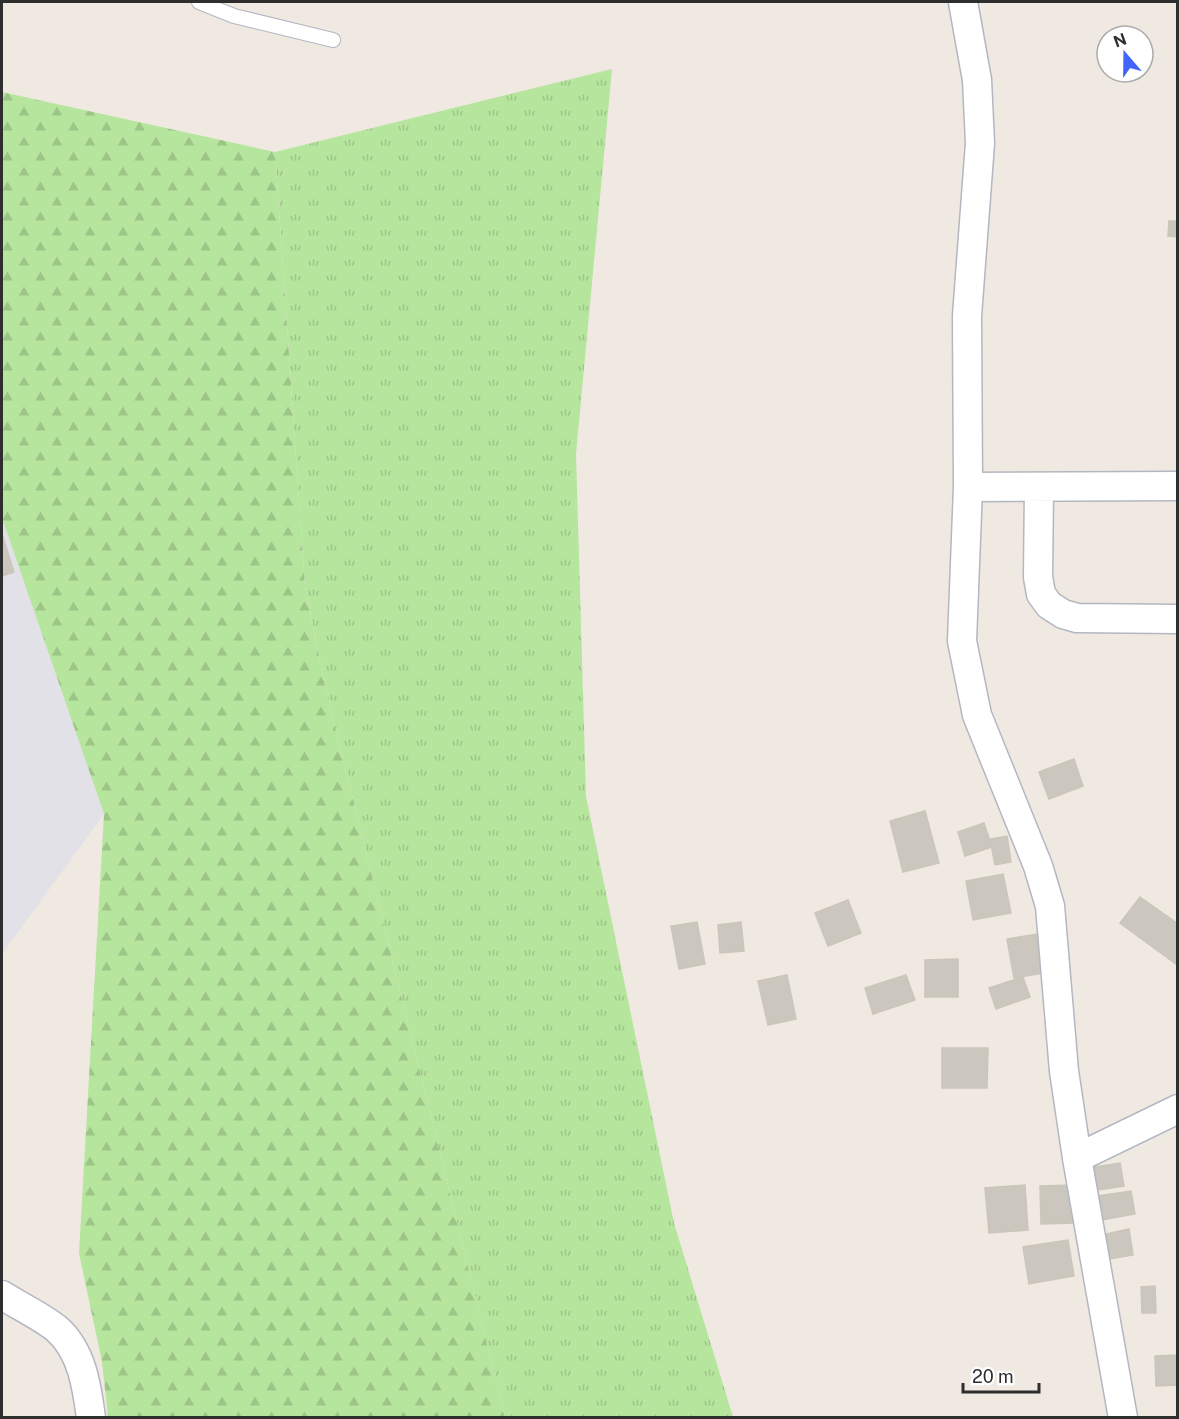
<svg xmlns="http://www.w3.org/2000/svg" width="1179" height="1419" font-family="'Public Sans',sans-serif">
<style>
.industrial{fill:#e3e1e8}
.grass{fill:url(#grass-tufts)}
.forest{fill:url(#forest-firs)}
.building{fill:#cbc7bf;stroke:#cbc5ba;stroke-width:1.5}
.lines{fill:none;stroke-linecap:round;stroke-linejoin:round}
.lane-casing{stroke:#b4b7c1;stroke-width:16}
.street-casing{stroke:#b4b7c1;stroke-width:31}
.lane{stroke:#fff;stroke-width:14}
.street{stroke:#fff;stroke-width:28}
</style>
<defs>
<pattern id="grass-tufts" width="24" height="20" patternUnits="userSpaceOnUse" patternTransform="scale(1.5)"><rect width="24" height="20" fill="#b6e59e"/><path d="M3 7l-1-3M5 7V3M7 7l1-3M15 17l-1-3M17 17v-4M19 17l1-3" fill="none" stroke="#9dc588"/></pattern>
<pattern id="forest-firs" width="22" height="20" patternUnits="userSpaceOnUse" patternTransform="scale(1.5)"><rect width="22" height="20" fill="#b6e59e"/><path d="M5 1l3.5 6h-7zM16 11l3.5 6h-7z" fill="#9dc588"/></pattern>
</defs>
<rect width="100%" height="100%" fill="#efe9e1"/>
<path class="industrial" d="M2,518L104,814L2,954Z"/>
<path class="grass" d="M612,69L576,454L586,796L674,1223L733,1417H505L325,686L305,586L275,152Z"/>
<path class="forest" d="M2,92L275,152L305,586L325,686L505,1417H108L102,1362L79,1253L104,814L2,518Z"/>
<path class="building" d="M1169,221H1178V237L1168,236Z
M2,534L14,572L2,576Z
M1074,759L1083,786L1049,799L1039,772Z
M925,811L939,863L903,872L890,821Z
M984,823L992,847L965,856L958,832Z
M1007,836L1011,862L995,865L990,839Z
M1003,874L1011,913L973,920L966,881Z
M1140,897L1178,924V962L1176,964L1120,923Z
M848,900L861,933L828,946L815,913Z
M697,922L705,964L679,969L671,926Z
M741,922L744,951L720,953L718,925Z
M1037,934L1044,973L1014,978L1007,939Z
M958,959V997H925V960Z
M787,975L796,1019L768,1025L758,981Z
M906,975L915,1000L873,1014L865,988Z
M1023,977L1030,997L996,1009L989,988Z
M942,1048H988L987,1088H942Z
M1120,1163L1124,1186L1098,1190L1094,1167Z
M1025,1185L1028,1230L989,1233L985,1188Z
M1072,1185L1073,1223L1041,1224L1040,1186Z
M1131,1191L1135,1214L1102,1220L1098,1196Z
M1129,1229L1133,1255L1110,1259L1106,1234Z
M1068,1240L1074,1276L1029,1284L1023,1247Z
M1155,1286L1156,1313H1142L1141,1287Z
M1178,1355V1385L1156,1386L1155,1356Z"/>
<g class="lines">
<g class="lane-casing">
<path id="lane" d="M199,2L234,16L333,40"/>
</g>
<g class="street-casing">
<path id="street" d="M963,2L977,80L980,143L967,316L968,487L962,641L977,715L1038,866L1050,906L1064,1071L1077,1158L1123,1418
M968,487L1178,486
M1039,487L1038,577L1041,594L1049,605L1063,614L1077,618L1178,619
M1077,1158L1178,1109
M2,1295C19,1306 41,1316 57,1329C82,1351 87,1387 91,1418"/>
</g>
<use href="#lane" class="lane"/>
<use href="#street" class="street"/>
</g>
<rect width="1179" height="1419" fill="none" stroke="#2e2e2e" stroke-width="6"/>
<g transform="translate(1125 54) rotate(340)"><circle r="28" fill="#ffffff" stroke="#ababab" stroke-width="1.5"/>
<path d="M0-4.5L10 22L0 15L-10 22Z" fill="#4264fb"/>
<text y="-9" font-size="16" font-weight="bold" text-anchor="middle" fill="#2e2e2e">N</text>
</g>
<path d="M963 1383v9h76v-9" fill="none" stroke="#2e2e2e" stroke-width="3"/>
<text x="972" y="1383" font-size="18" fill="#2e2e2e" stroke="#ffffff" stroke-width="4.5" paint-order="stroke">20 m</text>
</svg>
